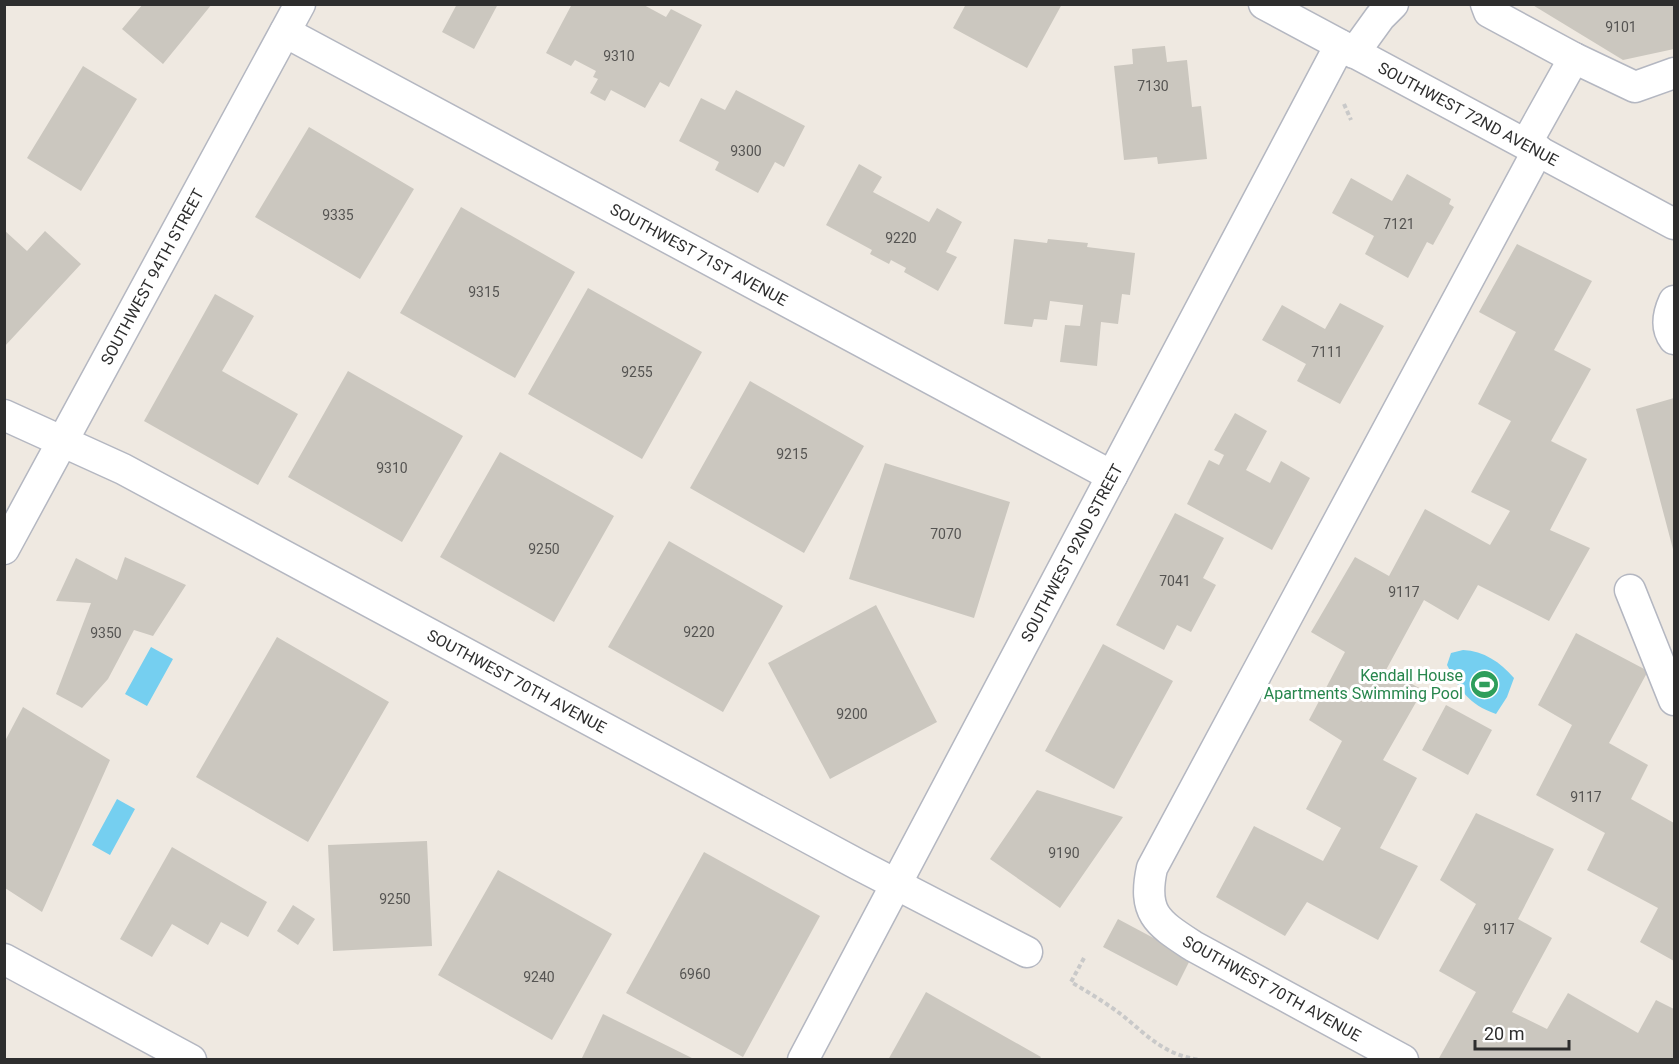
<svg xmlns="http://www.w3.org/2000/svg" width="1679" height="1064" font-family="Roboto,sans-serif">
  <rect width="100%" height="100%" fill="#efe9e1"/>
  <path fill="#75cff0" d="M 151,647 L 173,659 L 147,706 L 125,694 Z
    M 1463,650 C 1484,651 1500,662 1514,678 L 1507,697 L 1496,714 C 1468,704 1460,690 1447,665 L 1451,653 Z
    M 117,799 L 135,809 L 110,855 L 92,845 Z"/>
  <path fill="#cbc7bf" d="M 143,4 L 212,4 L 163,64 L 122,29 Z
    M 457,4 L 498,4 L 474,49 L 442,32 Z
    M 572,4 L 642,4 L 666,17 L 671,9 L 702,25 L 669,87 L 660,82 L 645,108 L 611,90 L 605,101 L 590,93 L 598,79 L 593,77 L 596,71 L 575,60 L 571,66 L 546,53 Z
    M 966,4 L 1062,4 L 1027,68 L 953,28 Z
    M 1531,4 L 1674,4 L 1674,49 L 1623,60 Z
    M 1165,46 L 1167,62 L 1187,60 L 1192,107 L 1201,106 L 1207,159 L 1158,164 L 1157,157 L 1124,160 L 1114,66 L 1133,64 L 1132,49 Z
    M 83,66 L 137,99 L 81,191 L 27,158 Z
    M 736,90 L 805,126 L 784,167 L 775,162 L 758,193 L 715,170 L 719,162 L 679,141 L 701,98 L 725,110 Z
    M 309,127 L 414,189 L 360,279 L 255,217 Z
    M 859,164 L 882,177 L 873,192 L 929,222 L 937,208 L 962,222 L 946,252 L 957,257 L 938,291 L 904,272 L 906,268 L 891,260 L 889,264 L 870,254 L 872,250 L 826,225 Z
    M 1407,174 L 1451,199 L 1449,204 L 1454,207 L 1433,245 L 1427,242 L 1408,278 L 1365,254 L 1374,236 L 1332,213 L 1351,178 L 1392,201 Z
    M 461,207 L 575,272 L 515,378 L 400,313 Z
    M 4,230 L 27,251 L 45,231 L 81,264 L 4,347 Z
    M 1014,239 L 1047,243 L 1048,239 L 1088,243 L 1087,247 L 1135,253 L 1130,295 L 1122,294 L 1118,324 L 1101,322 L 1097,366 L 1060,362 L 1065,325 L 1080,326 L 1083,305 L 1050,301 L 1047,320 L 1034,319 L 1032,327 L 1004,324 Z
    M 1517,244 L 1592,281 L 1554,350 L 1591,369 L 1551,441 L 1587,459 L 1550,530 L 1590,548 L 1549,621 L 1478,585 L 1458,620 L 1424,600 L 1386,670 L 1423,690 L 1383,760 L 1417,778 L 1380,848 L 1418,866 L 1378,940 L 1307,902 L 1285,936 L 1216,897 L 1254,826 L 1323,861 L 1341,828 L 1306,809 L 1342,741 L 1309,720 L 1345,652 L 1311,632 L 1355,557 L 1389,576 L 1425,509 L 1490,545 L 1510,511 L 1471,492 L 1511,421 L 1478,404 L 1516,332 L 1479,312 Z
    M 588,288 L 702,352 L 642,459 L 528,394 Z
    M 215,294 L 254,316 L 222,371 L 298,414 L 258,485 L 144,421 Z
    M 1340,303 L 1384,326 L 1340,404 L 1297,381 L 1306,364 L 1262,340 L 1282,305 L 1325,329 Z
    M 348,371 L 463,436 L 402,542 L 288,477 Z
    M 750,381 L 864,446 L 804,553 L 690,488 Z
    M 1674,398 L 1674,553 L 1636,409 Z
    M 1235,413 L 1267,431 L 1246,470 L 1270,483 L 1281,461 L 1310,478 L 1272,550 L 1187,504 L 1209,460 L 1219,465 L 1224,455 L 1214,450 Z
    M 500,452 L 614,516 L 554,622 L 440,557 Z
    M 885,463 L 1010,502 L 974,618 L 849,579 Z
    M 1175,513 L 1224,538 L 1203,578 L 1216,585 L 1191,632 L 1177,625 L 1164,650 L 1116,625 Z
    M 669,541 L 783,606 L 723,712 L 608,647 Z
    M 125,557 L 186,585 L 153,636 L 134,630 L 108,679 L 82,708 L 56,694 L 91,603 L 56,601 L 76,558 L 117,580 Z
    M 876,605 L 937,722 L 830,779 L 768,663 Z
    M 1576,633 L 1648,671 L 1609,743 L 1648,765 L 1631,799 L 1674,823 L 1674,961 L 1640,942 L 1658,908 L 1587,870 L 1605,833 L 1536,795 L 1572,725 L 1538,705 Z
    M 277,637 L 389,702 L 308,842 L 196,777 Z
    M 1103,644 L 1173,681 L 1114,789 L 1045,751 Z
    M 1446,705 L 1492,730 L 1468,775 L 1422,750 Z
    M 23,707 L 110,760 L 42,912 L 5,888 L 5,741 Z
    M 1037,790 L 1123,817 L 1060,908 L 990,859 Z
    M 1476,813 L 1554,849 L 1518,919 L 1552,938 L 1512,1012 L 1547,1029 L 1568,993 L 1638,1033 L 1656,1000 L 1674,1009 L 1674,1060 L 1438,1060 L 1476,992 L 1439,971 L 1476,904 L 1440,880 Z
    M 427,841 L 432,946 L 333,951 L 328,845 Z
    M 172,847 L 267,902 L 248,937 L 221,922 L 208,945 L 172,924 L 152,957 L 120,939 Z
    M 704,852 L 820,916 L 743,1057 L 626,993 Z
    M 498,870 L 612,934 L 552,1040 L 438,975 Z
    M 293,905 L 315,919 L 298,945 L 277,931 Z
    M 1118,919 L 1176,950 L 1175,952 L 1190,960 L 1177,986 L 1103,947 Z
    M 926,992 L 1041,1057 L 1039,1060 L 888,1060 Z
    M 603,1014 L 696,1060 L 581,1060 Z"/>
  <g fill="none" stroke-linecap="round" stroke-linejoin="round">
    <defs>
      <g id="minor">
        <path id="s1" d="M 1264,4 L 1674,224"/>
        <path d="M 1486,4 L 1489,12 L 1574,58 L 1635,87 L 1674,73"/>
        <path id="s2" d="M 285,32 L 1112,476"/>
        <path d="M 1354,53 L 1380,17 L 1393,4"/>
        <path d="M 1526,144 L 1574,58"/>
        <path d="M 1674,301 C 1668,314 1665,327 1674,339"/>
        <path id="s3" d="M 4,415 L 123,469 L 857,864 L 1027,952"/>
        <path id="s4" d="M 4,549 L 300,4"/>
        <path d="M 1630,590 L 1674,700"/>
        <path d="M 4,959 L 191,1060"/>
        <path id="s5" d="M 803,1060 L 1340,45"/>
        <path d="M 1403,1060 L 1193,946 C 1158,923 1142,914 1152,868 L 1538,150"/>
      </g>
    </defs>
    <use href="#minor" stroke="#b4b7c1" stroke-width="33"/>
    <path stroke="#c9c9c9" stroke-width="4" stroke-dasharray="4.5 3" stroke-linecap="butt" d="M 1344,104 L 1351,120
      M 1084,958 L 1071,982 C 1088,992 1106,1003 1122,1015 C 1149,1037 1164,1055 1201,1060"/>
    <use href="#minor" stroke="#fff" stroke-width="30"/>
  </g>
  <defs>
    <symbol id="stadium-disc" viewBox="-11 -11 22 22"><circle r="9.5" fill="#2e9e5b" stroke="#fff"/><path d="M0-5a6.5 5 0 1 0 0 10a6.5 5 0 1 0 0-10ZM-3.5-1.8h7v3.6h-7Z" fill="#fff"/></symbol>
  </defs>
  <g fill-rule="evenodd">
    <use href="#stadium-disc" x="1468" y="668" width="33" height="33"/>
  </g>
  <g text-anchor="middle" stroke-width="6" stroke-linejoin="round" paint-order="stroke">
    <g font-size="14" fill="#555452">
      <text x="1621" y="32">9101</text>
      <text x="619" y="61">9310</text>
      <text x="1153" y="91">7130</text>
      <text x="746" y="156">9300</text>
      <text x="338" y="220">9335</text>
      <text x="1399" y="229">7121</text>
      <text x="901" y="243">9220</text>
      <text x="484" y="297">9315</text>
      <text x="1327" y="357">7111</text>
      <text x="637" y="377">9255</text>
      <text x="792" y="459">9215</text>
      <text x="392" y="473">9310</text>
      <text x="946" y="539">7070</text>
      <text x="544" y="554">9250</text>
      <text x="1175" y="586">7041</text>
      <text x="1404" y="597">9117</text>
      <text x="699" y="637">9220</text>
      <text x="106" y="638">9350</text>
      <text x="852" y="719">9200</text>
      <text x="1586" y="802">9117</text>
      <text x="1064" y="858">9190</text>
      <text x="395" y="904">9250</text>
      <text x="1499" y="934">9117</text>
      <text x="695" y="979">6960</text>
      <text x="539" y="982">9240</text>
    </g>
    <g font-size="16" fill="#2e2e2e" stroke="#fff">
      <text dy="6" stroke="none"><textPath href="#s1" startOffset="232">SOUTHWEST 72ND AVENUE</textPath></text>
      <text dy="6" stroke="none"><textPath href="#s2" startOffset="470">SOUTHWEST 71ST AVENUE</textPath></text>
      <text dy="6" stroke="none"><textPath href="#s4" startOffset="310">SOUTHWEST 94TH STREET</textPath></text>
      <text dy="6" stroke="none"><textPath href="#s5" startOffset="574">SOUTHWEST 92ND STREET</textPath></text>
      <text dy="6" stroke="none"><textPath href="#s3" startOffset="578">SOUTHWEST 70TH AVENUE</textPath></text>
      <text transform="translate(1272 988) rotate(29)" y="6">SOUTHWEST 70TH AVENUE</text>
    </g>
    <g font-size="16" fill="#27864d" stroke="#fff" text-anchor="end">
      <text x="1463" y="681">Kendall House<tspan x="1463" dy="18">Apartments Swimming Pool</tspan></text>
    </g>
  </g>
  <rect width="1679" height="1064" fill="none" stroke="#2e2e2e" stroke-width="12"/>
  <path d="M1475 1040v9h94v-9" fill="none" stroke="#2e2e2e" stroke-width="3"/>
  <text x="1484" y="1040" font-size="18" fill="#2e2e2e" stroke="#ffffff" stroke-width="4.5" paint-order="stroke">20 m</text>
</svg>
